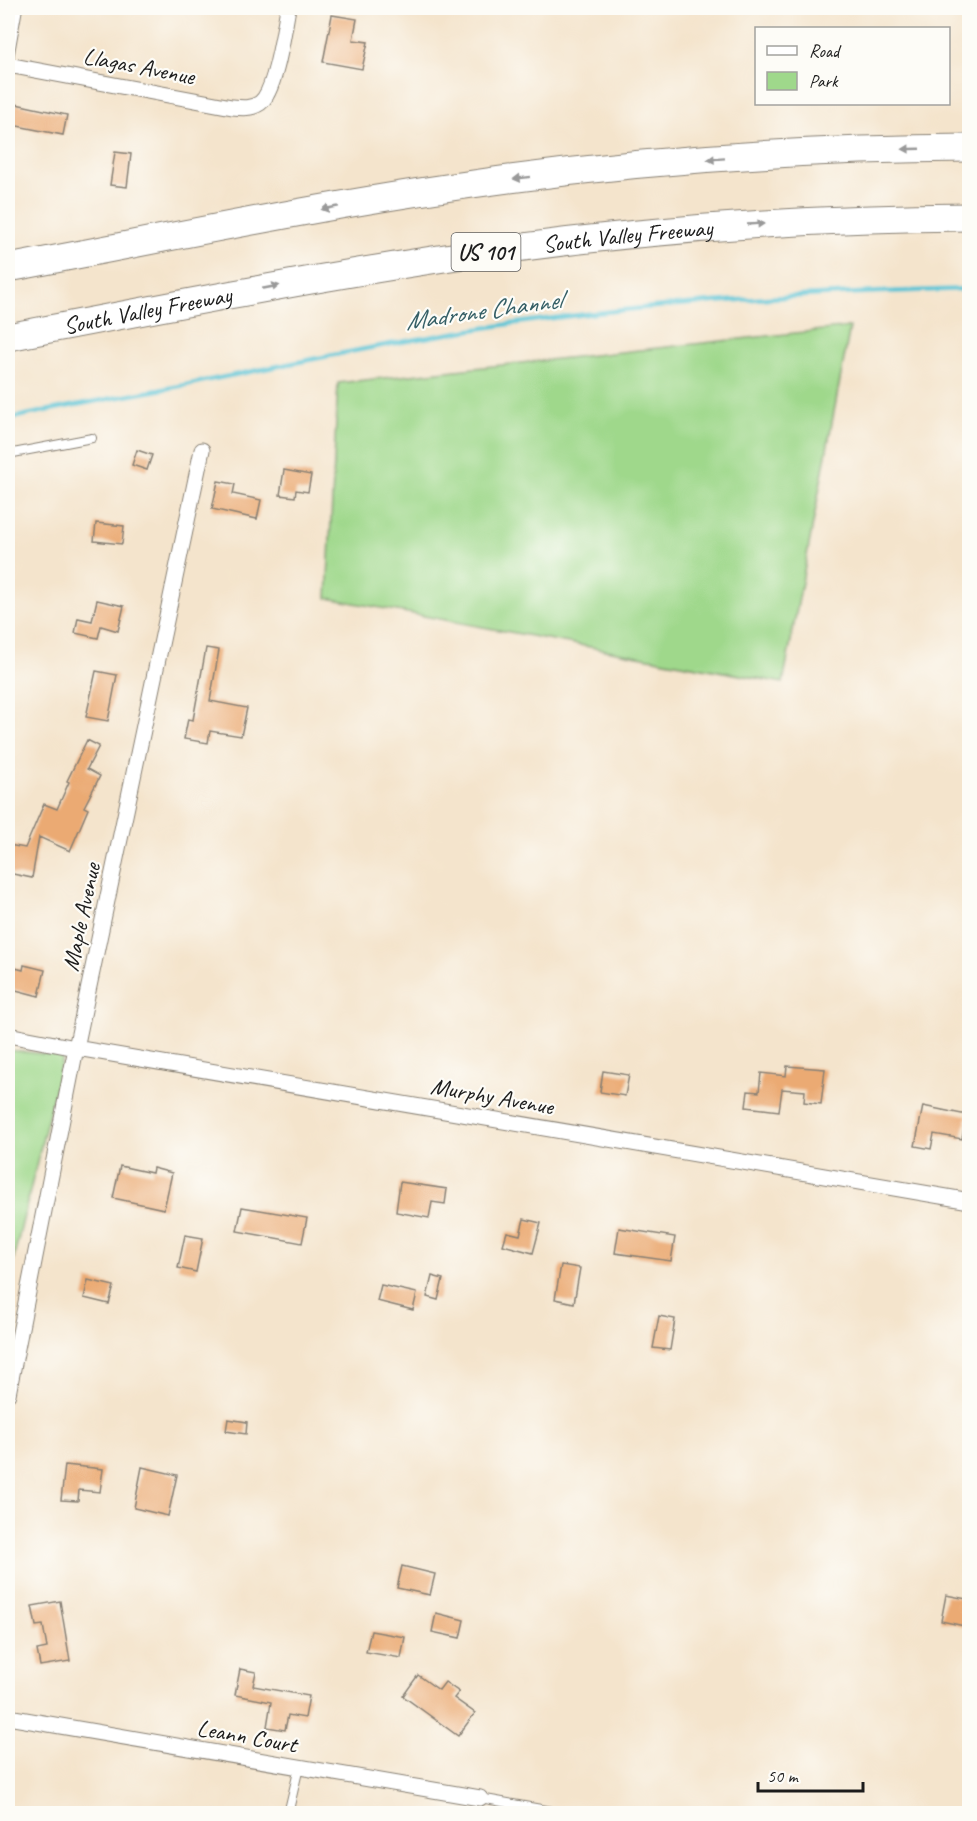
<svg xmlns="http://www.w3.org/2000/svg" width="977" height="1821" font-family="Caveat,sans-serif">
  <rect width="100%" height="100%" fill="#fdfcf7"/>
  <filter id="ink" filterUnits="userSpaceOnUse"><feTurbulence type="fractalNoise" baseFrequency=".0167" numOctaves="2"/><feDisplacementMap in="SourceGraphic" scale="12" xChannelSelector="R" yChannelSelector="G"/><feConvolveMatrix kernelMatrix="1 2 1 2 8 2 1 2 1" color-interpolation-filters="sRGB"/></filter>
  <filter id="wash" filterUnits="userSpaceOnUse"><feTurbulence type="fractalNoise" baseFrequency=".008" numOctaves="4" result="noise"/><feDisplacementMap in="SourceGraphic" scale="24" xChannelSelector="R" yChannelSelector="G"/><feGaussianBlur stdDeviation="1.35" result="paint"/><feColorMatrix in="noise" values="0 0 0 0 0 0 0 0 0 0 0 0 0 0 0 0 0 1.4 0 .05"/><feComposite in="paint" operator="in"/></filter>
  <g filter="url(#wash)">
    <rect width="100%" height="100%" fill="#f4e4cc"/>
    <path fill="#9fd88b" stroke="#5e7a54" stroke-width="1.5" d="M 850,327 L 783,683 L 327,598 L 338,383 Z
      M 8,1050 L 63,1056 L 8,1281 Z"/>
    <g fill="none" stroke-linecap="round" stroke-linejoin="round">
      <path stroke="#5ac4d5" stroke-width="4.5" d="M 8,419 C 68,405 129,396 190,384 C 303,361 416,337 531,321 C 677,301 823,293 970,289"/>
    </g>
    <g id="blocks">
      <path fill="#ebaa73" d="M 332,15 L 357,19 L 353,40 L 368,42 L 362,69 L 323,62 Z
        M 16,104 L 67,115 L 63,135 L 12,125 Z
        M 115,152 L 131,154 L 127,187 L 110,185 Z
        M 137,450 L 152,455 L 147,470 L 132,465 Z
        M 284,470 L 311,475 L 308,492 L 296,490 L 295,497 L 280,495 Z
        M 218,481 L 235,484 L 233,494 L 261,500 L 257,519 L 212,509 Z
        M 96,523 L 124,526 L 122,544 L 94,541 Z
        M 97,600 L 124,606 L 118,631 L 101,626 L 98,638 L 75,633 L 78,618 L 92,621 Z
        M 206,648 L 219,650 L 210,701 L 247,708 L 241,736 L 210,731 L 208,743 L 184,739 L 188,719 L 193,720 Z
        M 96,671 L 117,675 L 108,721 L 86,717 Z
        M 87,740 L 99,746 L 87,769 L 100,776 L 84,807 L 88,809 L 70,851 L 39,837 L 32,878 L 8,873 L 8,845 L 25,848 L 44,804 L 57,809 L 69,782 L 67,781 Z
        M 24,965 L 45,970 L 39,996 L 8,988 L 8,966 L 23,970 Z
        M 787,1066 L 825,1069 L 821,1104 L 804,1102 L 805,1091 L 782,1089 L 779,1111 L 746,1107 L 748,1091 L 759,1092 L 761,1073 L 786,1076 Z
        M 603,1071 L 629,1075 L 625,1096 L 600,1092 Z
        M 923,1106 L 967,1115 L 962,1139 L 934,1134 L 931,1149 L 915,1146 Z
        M 120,1166 L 152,1173 L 153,1168 L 172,1173 L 164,1209 L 113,1198 Z
        M 400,1182 L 447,1189 L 445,1204 L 432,1202 L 429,1218 L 396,1212 Z
        M 242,1207 L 307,1218 L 302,1243 L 237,1231 Z
        M 524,1219 L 541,1223 L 533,1253 L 503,1245 L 507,1232 L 520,1235 Z
        M 619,1228 L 675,1237 L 671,1261 L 615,1253 Z
        M 185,1235 L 203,1238 L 196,1272 L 178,1268 Z
        M 561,1265 L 580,1268 L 574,1303 L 555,1299 Z
        M 432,1276 L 443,1279 L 438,1300 L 427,1297 Z
        M 88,1280 L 114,1286 L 109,1304 L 84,1298 Z
        M 381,1285 L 417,1293 L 413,1310 L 377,1301 Z
        M 659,1316 L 675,1319 L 670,1350 L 653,1348 Z
        M 228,1419 L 247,1422 L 246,1434 L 226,1431 Z
        M 65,1465 L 103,1469 L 100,1492 L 79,1490 L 78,1501 L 61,1500 Z
        M 142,1467 L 177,1475 L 168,1516 L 134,1508 Z
        M 402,1566 L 435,1574 L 430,1595 L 397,1588 Z
        M 946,1595 L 967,1599 L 965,1610 L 969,1610 L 969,1627 L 941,1621 Z
        M 60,1601 L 70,1661 L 40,1666 L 37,1650 L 47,1648 L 43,1625 L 36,1626 L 32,1606 Z
        M 436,1613 L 464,1620 L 460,1638 L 432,1632 Z
        M 371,1631 L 405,1637 L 401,1658 L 366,1652 Z
        M 240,1669 L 256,1672 L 253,1686 L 309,1696 L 305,1718 L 288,1715 L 285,1730 L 267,1727 L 271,1702 L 235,1695 Z
        M 418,1675 L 439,1690 L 445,1682 L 459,1692 L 454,1698 L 475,1713 L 458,1736 L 403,1696 Z"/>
    </g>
  </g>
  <g filter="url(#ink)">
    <use href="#blocks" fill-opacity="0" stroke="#888074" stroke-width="1.5"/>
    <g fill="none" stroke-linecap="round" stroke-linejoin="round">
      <defs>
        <path id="service" d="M 8,64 L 18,8
          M 8,454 L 92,438
          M 480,1798 L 569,1814
          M 288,1814 L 299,1767"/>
        <path id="minor" d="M 8,65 L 232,107 C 242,108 251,109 260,103 C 276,91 284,29 288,8
          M 8,1035 L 76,1048 L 970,1201
          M 8,1394 L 76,1048 L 202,450
          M 8,1717 L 480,1798"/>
        <g id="motorway">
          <path d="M 8,268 C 162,239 317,206 473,184 C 637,160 804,149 970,148"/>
          <path id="s1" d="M 8,337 C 164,307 321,276 478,253 C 641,230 805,218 970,217"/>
        </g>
      </defs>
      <use href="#service" stroke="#888074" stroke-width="10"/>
      <use href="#minor" stroke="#888074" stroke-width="17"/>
      <use href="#motorway" stroke="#888074" stroke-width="29"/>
      <use href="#service" stroke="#fff" stroke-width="8"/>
      <use href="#minor" stroke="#fff" stroke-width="15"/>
      <use href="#motorway" stroke="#fff" stroke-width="27"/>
    </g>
    <defs><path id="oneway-solid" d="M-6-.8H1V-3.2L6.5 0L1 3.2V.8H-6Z" transform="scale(1.5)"/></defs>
    <g fill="#999">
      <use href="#oneway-solid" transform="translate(911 149) rotate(178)"/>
      <use href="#oneway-solid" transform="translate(716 159) rotate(176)"/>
      <use href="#oneway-solid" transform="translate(522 178) rotate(173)"/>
      <use href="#oneway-solid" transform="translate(330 208) rotate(170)"/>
      <use href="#oneway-solid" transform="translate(756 224) rotate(-3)"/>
      <use href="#oneway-solid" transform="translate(271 287) rotate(-11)"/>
    </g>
  </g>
  <g text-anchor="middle" stroke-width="4.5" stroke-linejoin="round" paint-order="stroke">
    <rect fill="#fdfcf7" stroke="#605f5e" stroke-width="1.5" x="451.5" y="233" width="69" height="38" rx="4.5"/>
    <g font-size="22" font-weight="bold" fill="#1c1c1c">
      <text x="486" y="260">US 101</text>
    </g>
    <g font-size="24" fill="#1c1c1c" stroke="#fdfcf7">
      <text transform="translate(139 66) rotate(11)" y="8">Llagas Avenue</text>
      <text dy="8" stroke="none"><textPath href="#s1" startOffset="628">South Valley Freeway</textPath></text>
      <text dy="8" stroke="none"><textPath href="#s1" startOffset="142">South Valley Freeway</textPath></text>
      <text transform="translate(81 917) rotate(-78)" y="8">Maple Avenue</text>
      <text transform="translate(492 1096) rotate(10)" y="8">Murphy Avenue</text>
      <text transform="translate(247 1736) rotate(10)" y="8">Leann Court</text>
    </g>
    <g font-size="26" font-style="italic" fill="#355f66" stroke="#fdfcf7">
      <text transform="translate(483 310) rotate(-8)" y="9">Madrone Channel</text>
    </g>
  </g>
  <rect width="977" height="1821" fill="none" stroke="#fdfcf7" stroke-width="30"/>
  <rect x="755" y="27" width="195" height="78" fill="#fdfcf7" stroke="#a3a29f" stroke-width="1.5"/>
  <rect x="767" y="46" width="30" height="9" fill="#ffffff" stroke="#a3a29f" stroke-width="1.5"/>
  <text x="809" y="57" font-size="18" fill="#1c1c1c">Road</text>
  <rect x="767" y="72" width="30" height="18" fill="#9fd88b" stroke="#a3a29f" stroke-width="1.5"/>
  <text x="809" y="87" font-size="18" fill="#1c1c1c">Park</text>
  <path d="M758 1782v9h105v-9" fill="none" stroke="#1c1c1c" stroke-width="3"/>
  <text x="767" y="1782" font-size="18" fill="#1c1c1c" stroke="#fdfcf7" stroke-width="4.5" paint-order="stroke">50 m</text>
</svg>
